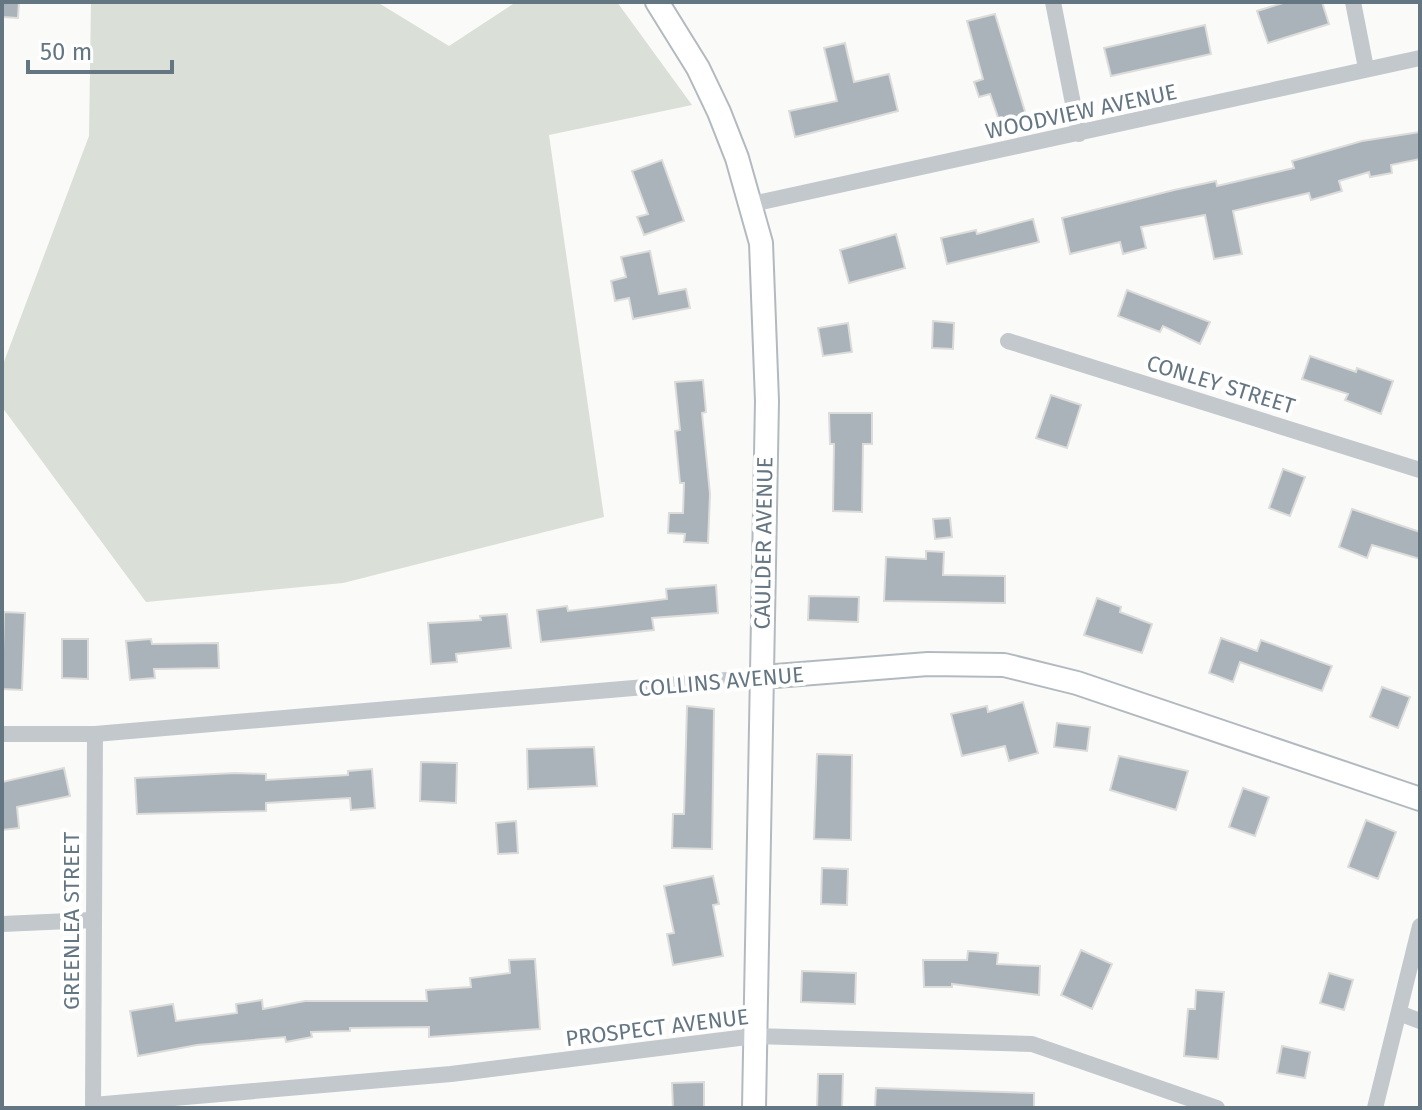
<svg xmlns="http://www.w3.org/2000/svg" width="1422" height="1110" font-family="'Fira Sans',sans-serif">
  <rect width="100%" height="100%" fill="#fafaf8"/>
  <path fill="#dadfd7" d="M 91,2 L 377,2 L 449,46 L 516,2 L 617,2 L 692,105 L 549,135 L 604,517 L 343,583 L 146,602 L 2,407 L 2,367 L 89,136 Z"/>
  <path fill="#aab3b9" stroke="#dcdcda" stroke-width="2" d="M 2,2 L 19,2 L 18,18 L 2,17 Z
    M 1286,2 L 1322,2 L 1329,24 L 1268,43 L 1257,11 Z
    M 995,14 L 1027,118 L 1001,126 L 990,94 L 979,97 L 974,82 L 983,79 L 967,21 Z
    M 1205,25 L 1211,54 L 1111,76 L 1104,48 Z
    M 845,43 L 854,82 L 889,74 L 898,111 L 795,137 L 789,111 L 837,101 L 824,48 Z
    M 1420,132 L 1420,159 L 1391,165 L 1392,173 L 1370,177 L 1369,172 L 1339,181 L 1342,191 L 1311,200 L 1309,193 L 1233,211 L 1242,254 L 1214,259 L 1205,215 L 1141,227 L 1146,248 L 1123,254 L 1120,242 L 1070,254 L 1062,218 L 1174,190 L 1216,181 L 1217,186 L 1294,168 L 1292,161 L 1362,141 Z
    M 662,160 L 684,221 L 644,235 L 637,217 L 648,214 L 632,171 Z
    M 1033,219 L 1039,242 L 947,264 L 941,238 L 976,230 L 977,234 Z
    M 896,234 L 905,268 L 849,283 L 840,250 Z
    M 650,251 L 659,294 L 686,289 L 690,308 L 633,319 L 629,298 L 615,301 L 611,281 L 626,277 L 621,257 Z
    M 1127,290 L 1210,322 L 1200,344 L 1163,326 L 1160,332 L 1118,316 Z
    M 933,321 L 954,323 L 953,349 L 932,348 Z
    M 848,323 L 852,352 L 823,356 L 818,328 Z
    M 1310,356 L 1356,372 L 1357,368 L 1393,381 L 1381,414 L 1345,400 L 1348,394 L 1302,379 Z
    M 703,380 L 706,412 L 702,413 L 710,494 L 708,543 L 684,542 L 685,534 L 668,533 L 669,513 L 683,513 L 684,483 L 680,483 L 675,431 L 680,430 L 675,382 Z
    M 1051,395 L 1081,405 L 1067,448 L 1036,438 Z
    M 829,413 L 872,413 L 872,444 L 863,444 L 862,512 L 833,511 L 834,444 L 830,444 Z
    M 1283,469 L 1305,477 L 1290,516 L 1269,508 Z
    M 1352,509 L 1420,532 L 1420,559 L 1372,545 L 1367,558 L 1339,547 Z
    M 950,518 L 952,537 L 935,539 L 933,519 Z
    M 926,551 L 944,552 L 943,575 L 1005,576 L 1005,603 L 884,601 L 886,557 L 926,559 Z
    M 716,585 L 718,613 L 652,618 L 654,630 L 541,642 L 537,610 L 567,606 L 568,611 L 667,599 L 666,589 Z
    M 809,596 L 859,597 L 858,622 L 808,620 Z
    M 1097,598 L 1121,607 L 1120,612 L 1152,624 L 1142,653 L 1084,635 Z
    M 4,612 L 25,613 L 22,690 L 2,689 Z
    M 507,614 L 511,648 L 456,654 L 457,662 L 431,664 L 428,623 L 481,620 L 480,616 Z
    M 1221,638 L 1257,651 L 1261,640 L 1332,666 L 1322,691 L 1240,662 L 1233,682 L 1209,673 Z
    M 62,639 L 88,639 L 88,679 L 62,678 Z
    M 151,639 L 152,644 L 218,643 L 219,668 L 154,669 L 155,678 L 130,680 L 126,641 Z
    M 1382,687 L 1410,697 L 1398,728 L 1370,717 Z
    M 1023,702 L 1038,753 L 1009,761 L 1005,746 L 962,756 L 951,714 L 987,706 L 988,712 Z
    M 687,706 L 714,709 L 712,849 L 672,848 L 673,814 L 684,814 Z
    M 1057,723 L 1090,727 L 1087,751 L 1054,747 Z
    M 594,747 L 597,786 L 528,789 L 527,749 Z
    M 817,754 L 852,755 L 851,840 L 814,839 Z
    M 1119,756 L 1188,771 L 1176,810 L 1110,790 Z
    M 421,762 L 457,763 L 456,803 L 420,801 Z
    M 64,768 L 70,796 L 17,807 L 19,828 L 2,830 L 2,782 Z
    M 372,769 L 375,808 L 351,810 L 350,798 L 266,803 L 266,811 L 137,814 L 135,778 L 235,773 L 266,774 L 266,780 L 348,775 L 348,771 Z
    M 1243,788 L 1269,797 L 1255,836 L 1229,827 Z
    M 1366,820 L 1396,832 L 1378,879 L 1348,867 Z
    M 516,821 L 518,853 L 498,854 L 496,823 Z
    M 822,868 L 848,869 L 847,905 L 821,904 Z
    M 713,876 L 719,904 L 713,905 L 723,956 L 673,965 L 667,934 L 674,933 L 664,886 Z
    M 1081,950 L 1112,964 L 1092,1009 L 1061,995 Z
    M 968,951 L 998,953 L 997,964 L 1040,966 L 1039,995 L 952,984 L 952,987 L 924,987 L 923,960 L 967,960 Z
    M 535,959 L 540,1029 L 429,1037 L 429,1027 L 350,1028 L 350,1031 L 311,1032 L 312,1037 L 286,1042 L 285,1037 L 197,1045 L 138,1056 L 130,1011 L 173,1004 L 176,1021 L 237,1013 L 236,1004 L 262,1000 L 263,1009 L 305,1001 L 427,1001 L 426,990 L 471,987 L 470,978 L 510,973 L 509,960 Z
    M 802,971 L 856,973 L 855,1004 L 801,1002 Z
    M 1329,973 L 1353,980 L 1344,1010 L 1320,1003 Z
    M 1196,990 L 1224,992 L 1218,1059 L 1184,1056 L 1188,1009 L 1195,1009 Z
    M 1282,1046 L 1310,1052 L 1305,1078 L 1277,1073 Z
    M 818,1074 L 843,1074 L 842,1108 L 817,1108 Z
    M 704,1082 L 704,1108 L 673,1108 L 672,1083 Z
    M 876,1088 L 1034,1093 L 1034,1108 L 875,1108 Z"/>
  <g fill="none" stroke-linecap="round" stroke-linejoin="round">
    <defs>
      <path id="secondary" d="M 657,2 L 698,68 L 719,112 L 737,158 L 761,243 L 767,401 L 754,1108
        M 762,677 L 928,664 L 1004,665 L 1077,683 L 1420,799"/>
    </defs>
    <use href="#secondary" stroke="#b3babf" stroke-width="26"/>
    <path stroke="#c3c8cc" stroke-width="16" d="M 1053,2 L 1079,134
      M 1353,2 L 1366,68
      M 752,204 L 1420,58
      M 1008,341 L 1420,470
      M 2,734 L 95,734 L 762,677
      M 2,924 L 92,920
      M 1399,1013 L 1420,1021
      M 93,1105 L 451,1074 L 755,1036 L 1032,1044 L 1217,1108
      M 93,1108 L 95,734
      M 1375,1108 L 1420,926"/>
    <use href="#secondary" stroke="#fff" stroke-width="22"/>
  </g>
  <g text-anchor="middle" stroke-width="8" stroke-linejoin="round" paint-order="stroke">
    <g font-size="22" fill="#657683" stroke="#fff">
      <text transform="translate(1081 111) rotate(-12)" y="8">WOODVIEW AVENUE</text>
      <text transform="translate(1221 384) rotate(17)" y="8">CONLEY STREET</text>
      <text transform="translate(763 543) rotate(-89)" y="8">CAULDER AVENUE</text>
      <text transform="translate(721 681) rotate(-5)" y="8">COLLINS AVENUE</text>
      <text transform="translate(71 921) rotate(-90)" y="8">GREENLEA STREET</text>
      <text transform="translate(657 1027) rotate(-7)" y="8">PROSPECT AVENUE</text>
    </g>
  </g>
  <rect width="1422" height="1110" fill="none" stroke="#657683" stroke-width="8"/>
  <path d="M28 60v12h144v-12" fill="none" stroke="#657683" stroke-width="4"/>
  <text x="40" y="60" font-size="24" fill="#657683" stroke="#ffffff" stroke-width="6" paint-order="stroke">50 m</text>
</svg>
